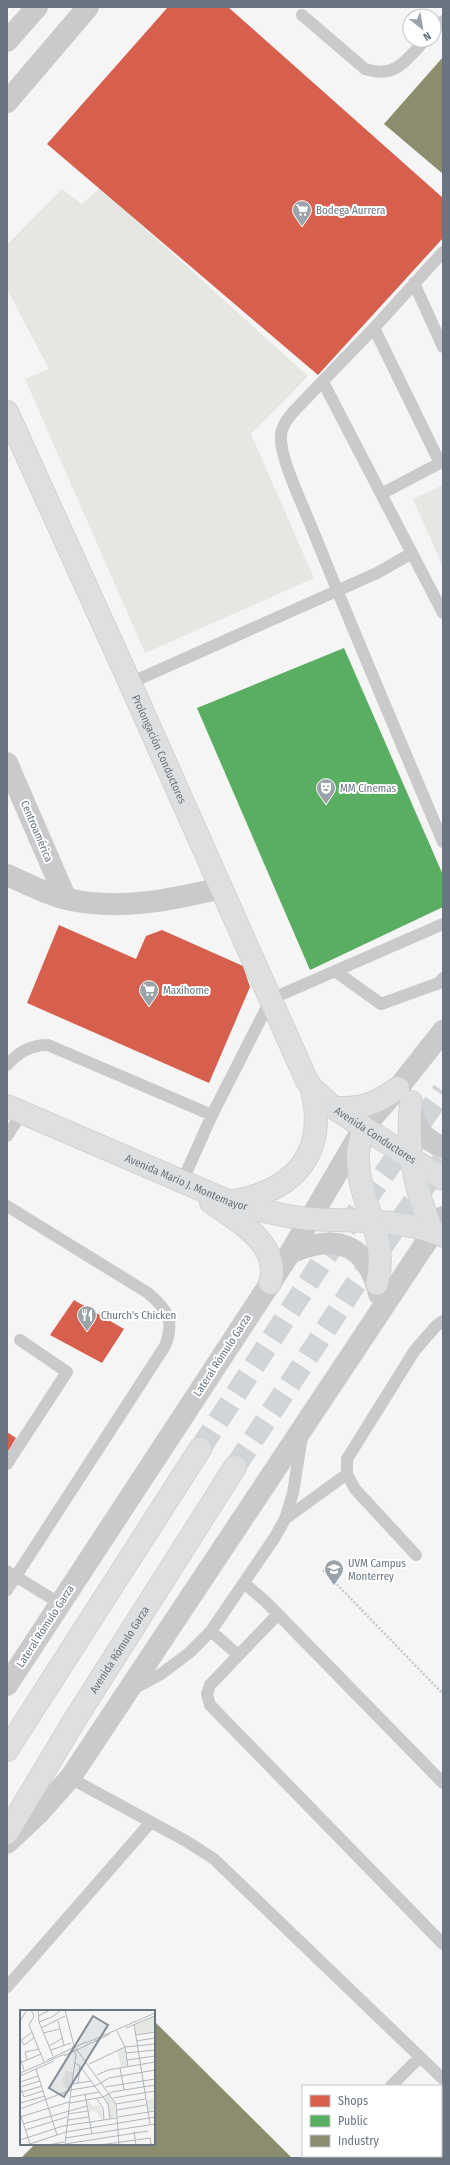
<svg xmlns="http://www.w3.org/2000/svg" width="450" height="2165" font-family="'Fira Sans Condensed',sans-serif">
  <rect width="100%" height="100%" fill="#f5f5f5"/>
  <path fill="#e4e7e2" d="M 100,188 L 308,376 L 251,434 L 314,578 L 145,653 L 25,379 L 49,369 L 7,289 L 7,245 L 62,189 L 82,204 Z
    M 443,485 L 443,567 L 413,499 Z"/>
  <path fill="#d6604d" d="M 168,7 L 228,7 L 443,198 L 443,238 L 318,375 L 47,144 Z
    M 59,925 L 136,959 L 146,936 L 162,930 L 243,966 L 250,987 L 209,1083 L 27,1003 Z
    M 74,1300 L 124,1329 L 102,1363 L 50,1335 Z
    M 7,1432 L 16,1438 L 7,1453 Z"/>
  <path fill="#5aae61" d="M 344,648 L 443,875 L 443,907 L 310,970 L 197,708 Z"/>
  <path fill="#8c8c6e" d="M 443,57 L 443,174 L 384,124 Z
    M 156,2023 L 292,2158 L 21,2158 L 35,2144 L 154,2144 L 154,2025 Z"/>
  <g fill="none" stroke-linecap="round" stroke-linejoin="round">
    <path stroke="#d2d5d8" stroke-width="22" stroke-dasharray="22 11" stroke-linecap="butt" d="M 200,1449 L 321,1263 L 443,1091
      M 235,1467 L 355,1285 L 443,1160"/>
    <defs>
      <g id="secondary">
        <path id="s1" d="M 7,412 L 130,683 L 306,1079 L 311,1087 L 334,1108 L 443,1179"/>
        <path d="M 411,1102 C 406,1148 414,1189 433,1232"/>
        <path id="s2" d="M 7,1106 L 230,1202 C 257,1209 283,1217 311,1219 C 355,1222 402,1218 443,1236"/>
        <path d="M 334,1108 C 362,1109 376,1104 398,1088"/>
        <path d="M 364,1127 C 361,1137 357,1149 358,1160 C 359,1206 389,1234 377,1284"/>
        <path d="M 234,1201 C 296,1190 329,1151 311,1087"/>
        <path d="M 211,1202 C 237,1220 282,1245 270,1283"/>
      </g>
      <g id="primary">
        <path d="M 7,1750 L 200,1449"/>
        <path id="s3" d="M 7,1833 L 74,1721 L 235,1467"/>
      </g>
    </defs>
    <use href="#secondary" stroke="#d2d3d3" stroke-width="24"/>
    <use href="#primary" stroke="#d2d3d4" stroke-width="24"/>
    <path stroke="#c7c8c9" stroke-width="2.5" stroke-dasharray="2 2" stroke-linecap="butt" d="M 323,1570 L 443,1694"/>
    <path stroke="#cacacc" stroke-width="12" d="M 302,15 L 365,69 C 396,79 406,60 425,40
      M 434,30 L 443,21
      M 443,252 L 374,328 L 295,410 C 288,418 280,427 281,439 C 281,462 307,514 316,538 C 357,640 400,741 443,842
      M 414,283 L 443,347
      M 374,328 L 440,463 L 381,494
      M 323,382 L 443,613
      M 130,683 L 377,573 L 412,553
      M 335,971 L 381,1004 L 439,983 L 443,978
      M 7,1065 C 19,1052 30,1045 48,1045 L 212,1115
      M 7,1136 L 22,1113
      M 182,1182 L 212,1115 L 271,999 L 443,924
      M 7,1206 L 148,1293 C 168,1310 175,1321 165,1346 L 7,1590
      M 7,1464 L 67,1372 L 20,1340
      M 285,1519 L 347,1474
      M 416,1555 L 355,1489 L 347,1474 L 347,1459 L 415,1350 L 436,1326 L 443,1321
      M 7,1571 L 59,1603
      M 244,1583 L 266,1602 L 443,1783
      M 278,1614 L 210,1685 L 207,1694 L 210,1705 L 443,1944
      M 211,1631 L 238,1655
      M 135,1688 L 161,1674 L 189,1653 L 211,1631 L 275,1537 L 285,1519 L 293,1493 L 302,1436
      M 70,1778 L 186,1841 L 214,1859 L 443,2079
      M 7,1987 L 151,1822
      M 391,2086 L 420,2057
      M 441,2137 L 443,2135
      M 348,2156 L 349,2158
      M 421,2158 L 423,2156"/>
    <path stroke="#cacacc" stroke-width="22" d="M 7,763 L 66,899
      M 7,875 C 26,883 47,895 67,899 C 118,911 171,900 221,888"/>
    <path stroke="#cacacc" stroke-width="22" d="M 7,41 L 37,7
      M 7,102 L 88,7
      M 411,1105 C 412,1126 424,1140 443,1147
      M 290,1253 C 336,1233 367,1243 379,1294
      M 7,1685 L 290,1253 L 364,1127 L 398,1088 L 443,1031
      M 7,1843 L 39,1813 L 70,1778 L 443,1217"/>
    <use href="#secondary" stroke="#dedfe0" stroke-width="22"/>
    <use href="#primary" stroke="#dedfe0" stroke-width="22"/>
  </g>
  <defs>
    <symbol id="supermarket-pin" viewBox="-11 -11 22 30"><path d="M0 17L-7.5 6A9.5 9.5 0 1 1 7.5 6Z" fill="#9aa2aa" stroke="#fff"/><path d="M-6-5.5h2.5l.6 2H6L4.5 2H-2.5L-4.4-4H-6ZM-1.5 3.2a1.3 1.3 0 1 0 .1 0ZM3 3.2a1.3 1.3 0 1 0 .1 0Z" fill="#fff"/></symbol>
    <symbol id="theatre-pin" viewBox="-11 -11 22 30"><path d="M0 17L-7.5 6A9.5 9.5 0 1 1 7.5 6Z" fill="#9aa2aa" stroke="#fff"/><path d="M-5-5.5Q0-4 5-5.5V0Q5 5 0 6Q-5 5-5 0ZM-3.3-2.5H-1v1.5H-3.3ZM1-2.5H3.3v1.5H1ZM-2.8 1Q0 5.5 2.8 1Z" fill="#fff"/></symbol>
    <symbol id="restaurant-pin" viewBox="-11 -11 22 30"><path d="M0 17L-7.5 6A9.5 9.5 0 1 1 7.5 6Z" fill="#9aa2aa" stroke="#fff"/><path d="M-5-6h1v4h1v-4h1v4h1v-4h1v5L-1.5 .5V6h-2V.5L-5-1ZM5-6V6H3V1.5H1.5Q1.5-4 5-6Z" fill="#fff"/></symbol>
    <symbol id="university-pin" viewBox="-11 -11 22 30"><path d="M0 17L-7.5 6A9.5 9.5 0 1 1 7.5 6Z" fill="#9aa2aa" stroke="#fff"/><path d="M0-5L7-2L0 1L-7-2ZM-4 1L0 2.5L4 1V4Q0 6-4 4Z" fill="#fff"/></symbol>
  </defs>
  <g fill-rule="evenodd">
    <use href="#supermarket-pin" x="291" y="199" width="22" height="30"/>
    <use href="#theatre-pin" x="315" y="777" width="22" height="30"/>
    <use href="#supermarket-pin" x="138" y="979" width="22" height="30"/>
    <use href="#restaurant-pin" x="76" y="1304" width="22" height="30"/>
    <use href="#university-pin" x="323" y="1558" width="22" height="30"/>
  </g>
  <g text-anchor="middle" stroke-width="4" stroke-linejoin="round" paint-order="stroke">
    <g font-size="11" fill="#697581" stroke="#fff" text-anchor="start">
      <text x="316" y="214">Bodega Aurrera</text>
      <text x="340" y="792">MM Cinemas</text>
      <text x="163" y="994">Maxihome</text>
      <text x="101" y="1319">Church's Chicken</text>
      <text x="348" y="1567">UVM Campus<tspan x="348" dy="13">Monterrey</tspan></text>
    </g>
    <g font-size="11" fill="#697581" stroke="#fff">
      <text dy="4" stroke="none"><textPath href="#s1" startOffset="370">Prolongación Conductores</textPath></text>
      <text transform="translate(37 831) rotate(67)" y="4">Centroamérica</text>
      <text dy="4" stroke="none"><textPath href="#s1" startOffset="821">Avenida Conductores</textPath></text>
      <text dy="4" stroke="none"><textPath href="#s2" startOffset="195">Avenida Mario J. Montemayor</textPath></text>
      <text transform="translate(222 1355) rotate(-57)" y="4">Lateral Rómulo Garza</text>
      <text transform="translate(45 1626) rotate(-57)" y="4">Lateral Rómulo Garza</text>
      <text dy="4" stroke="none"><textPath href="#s3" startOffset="215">Avenida Rómulo Garza</textPath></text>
    </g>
  </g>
  <g transform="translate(20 2010)">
    <rect width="135" height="135" fill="#f5f5f5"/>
    <path d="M 135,7 L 135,21 L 116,24 L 115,15 ZM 104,38 L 108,56 L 101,57 L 97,41 ZM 45,61 L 53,62 L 50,78 L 46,79 L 42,68 L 45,67 ZM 134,82 L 135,82 L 135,100 L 128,101 L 126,90 L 134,88 ZM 89,84 L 94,91 L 96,107 L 90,108 L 89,95 L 84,88 ZM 67,91 L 73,96 L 81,96 L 83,110 L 75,101 L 69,102 Z" fill="#e4e7e2"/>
    <path fill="none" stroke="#b0b6bc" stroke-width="1" d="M 11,0 L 14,6 L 9,15 L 24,52M 18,0 L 19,12 L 33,46M 45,0 L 54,36 L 96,94 L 99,135M 18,6 L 30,0M 0,11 L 7,0M 38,11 L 44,35M 19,12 L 32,7 L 41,0M 114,14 L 130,114M 21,18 L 45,6M 106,18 L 135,6M 97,21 L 105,37 L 108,57M 23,23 L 40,19M 115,25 L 135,22M 1,30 L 4,35 L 14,28M 0,31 L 12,22M 116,31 L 135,28M 66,33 L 135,3M 29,36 L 43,28M 52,36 L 56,45 L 51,80 L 75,76 L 82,72M 31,40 L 51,33M 106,43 L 135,40M 44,46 L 90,24M 0,47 L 4,60M 7,50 L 5,42 L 19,39M 27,50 L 66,32M 107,50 L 135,46M 2,52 L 21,44M 55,53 L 60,56 L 88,94 L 90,109M 69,54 L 105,37 L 135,34M 100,58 L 104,80M 16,59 L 37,125M 0,63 L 45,44M 77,65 L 88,60 L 135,52M 0,66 L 34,51M 0,72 L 18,66M 82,72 L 89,68 L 135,60M 58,73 L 60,56M 52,74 L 71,71M 0,77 L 4,87 L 23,81M 0,77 L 20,71M 85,77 L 135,69M 2,82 L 22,76M 65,84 L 72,124M 51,87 L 79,82M 93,88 L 135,81M 77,89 L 83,98 L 84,110M 0,93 L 25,86M 50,93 L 83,87 L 92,82 L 135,75M 96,94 L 125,89M 0,99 L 51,80M 97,100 L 126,95M 0,103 L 10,134M 48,104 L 68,101M 0,107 L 49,92M 98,107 L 135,101M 48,110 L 69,107M 3,114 L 67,96M 5,120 L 47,107M 114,121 L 116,135M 45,128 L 135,114M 0,130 L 43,116 L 97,108M 45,134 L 128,121M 7,135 L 46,122 L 135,107M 28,135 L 44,132M 45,135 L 51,80M 80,135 L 130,128 L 131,134 L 126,135"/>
    <path fill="#848e98" fill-opacity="0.15" stroke="#848e98" stroke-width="2" d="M 73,6 L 88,15 L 44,87 L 29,78 Z"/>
    <rect width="135" height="135" fill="none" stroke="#697581" stroke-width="2"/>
  </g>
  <rect width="450" height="2165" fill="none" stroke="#697581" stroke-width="16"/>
  <rect x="302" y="2085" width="140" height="72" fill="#ffffff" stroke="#c3c8cd"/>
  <rect x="310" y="2095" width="20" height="12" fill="#d6604d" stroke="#c3c8cd"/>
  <text x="338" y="2105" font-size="12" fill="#697581">Shops</text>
  <rect x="310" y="2115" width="20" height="12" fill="#5aae61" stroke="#c3c8cd"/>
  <text x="338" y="2125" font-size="12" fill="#697581">Public</text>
  <rect x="310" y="2135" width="20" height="12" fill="#8c8c6e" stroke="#c3c8cd"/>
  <text x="338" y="2145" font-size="12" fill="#697581">Industry</text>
  <g transform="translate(422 28) rotate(149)"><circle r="19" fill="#ffffff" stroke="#c3c8cd"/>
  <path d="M0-3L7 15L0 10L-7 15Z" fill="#9aa2aa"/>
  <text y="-6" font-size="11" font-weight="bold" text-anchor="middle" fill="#697581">N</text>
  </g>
</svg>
